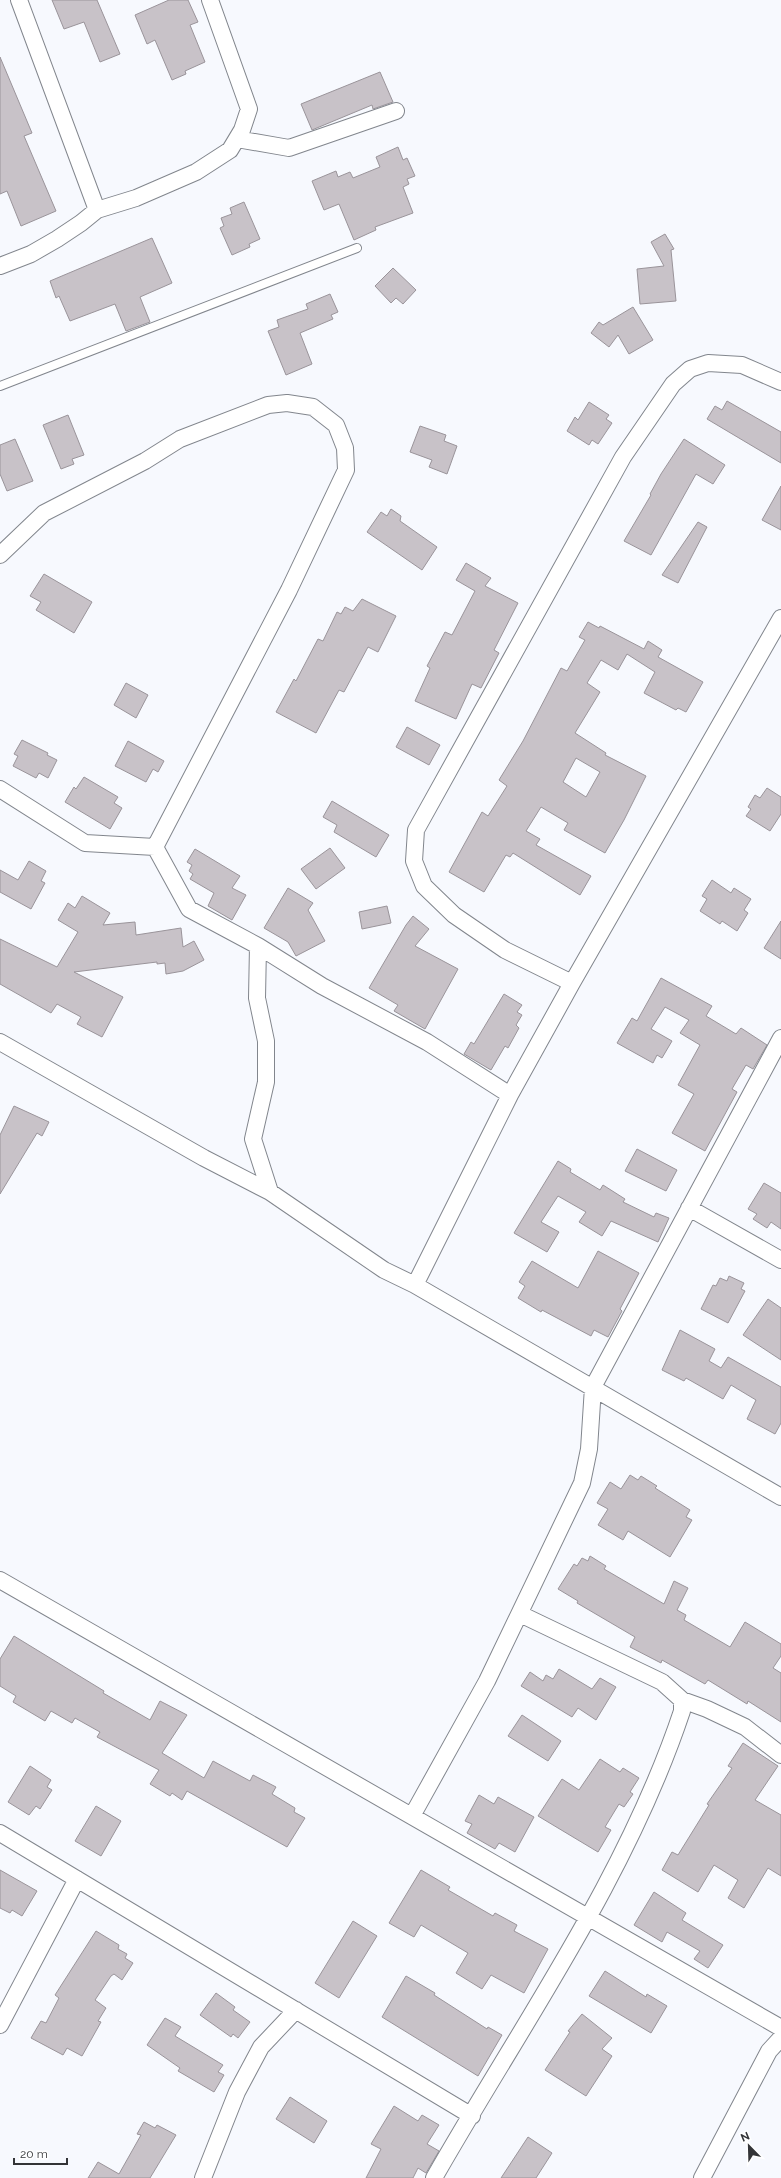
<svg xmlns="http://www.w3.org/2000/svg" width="781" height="2178" font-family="Raleway,sans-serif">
  <rect width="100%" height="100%" fill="#f7f9fe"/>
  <path fill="#c8c2c8" stroke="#9a949a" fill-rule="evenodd" d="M 52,0 L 97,0 L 120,54 L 100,62 L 84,22 L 64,29 Z
    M 169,0 L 188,0 L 198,22 L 190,25 L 205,62 L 185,71 L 186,74 L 172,80 L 155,40 L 147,44 L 135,15 Z
    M 0,57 L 32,133 L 24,136 L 56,211 L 21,226 L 7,191 L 0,194 Z
    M 380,72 L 393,102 L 373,109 L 372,105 L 312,130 L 301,104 Z
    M 398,147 L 403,160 L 407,158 L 415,176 L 407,179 L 409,184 L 403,187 L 413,213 L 375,227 L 376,230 L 354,240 L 339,204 L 324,210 L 312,181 L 336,171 L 338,177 L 350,172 L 353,178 L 380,167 L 376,157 Z
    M 244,202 L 260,239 L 249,244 L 250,247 L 232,255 L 220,228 L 224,226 L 221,218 L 232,214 L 230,208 Z
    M 665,234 L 674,249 L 671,250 L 676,301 L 640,304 L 637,269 L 664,266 L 651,242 Z
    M 152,238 L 172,283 L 140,297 L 150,322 L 126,331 L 115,304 L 70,321 L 59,296 L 56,298 L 50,281 Z
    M 393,268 L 416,290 L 403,304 L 396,298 L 391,303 L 375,286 Z
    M 330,294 L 338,312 L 331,315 L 333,319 L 300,333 L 312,364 L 286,375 L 268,331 L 279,327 L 277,320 L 308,309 L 306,304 Z
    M 633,307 L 653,340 L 629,354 L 618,335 L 609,347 L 591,333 L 599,322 L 603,325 Z
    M 727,401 L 781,432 L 781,463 L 707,419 L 715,406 L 722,410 Z
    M 589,402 L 609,415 L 606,419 L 612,423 L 598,444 L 592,440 L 589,445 L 567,431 L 575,417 L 578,420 Z
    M 68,415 L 84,455 L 72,459 L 74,464 L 61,469 L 43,425 Z
    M 420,426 L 446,435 L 444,441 L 457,446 L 447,474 L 429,467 L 432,460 L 410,452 Z
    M 15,439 L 33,481 L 7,491 L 0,474 L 0,445 Z
    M 684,439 L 725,465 L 713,484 L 696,474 L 651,555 L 624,541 L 651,495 L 650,494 L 661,474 Z
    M 781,486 L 781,530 L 762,520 Z
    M 391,509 L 401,516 L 400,521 L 437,547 L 422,570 L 367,532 L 381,512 L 387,516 Z
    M 698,522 L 707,527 L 678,583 L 662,575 Z
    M 466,563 L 491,578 L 485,586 L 518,603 L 494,650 L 499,653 L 481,688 L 472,684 L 456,719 L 415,701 L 430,668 L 427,666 L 445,632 L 452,635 L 475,591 L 456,580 Z
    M 44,574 L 92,602 L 74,633 L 36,610 L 41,602 L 30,596 Z
    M 362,599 L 396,616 L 378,652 L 368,647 L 344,692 L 339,690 L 316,733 L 276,712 L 294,679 L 296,681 L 318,639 L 323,641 L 337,612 L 341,614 L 345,607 L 353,611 Z
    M 588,622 L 599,628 L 600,626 L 644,649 L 648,641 L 662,650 L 658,657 L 703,682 L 686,712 L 678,708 L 676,710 L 644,693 L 655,672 L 627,654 L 618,670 L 601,660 L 587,683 L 600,692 L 575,733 L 606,753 L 605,755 L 646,776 L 624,820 L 605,853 L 564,830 L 568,823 L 541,807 L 526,831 L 540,839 L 536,845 L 591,876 L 580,895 L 513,853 L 510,857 L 506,855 L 484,892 L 449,872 L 482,812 L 488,816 L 507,786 L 499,780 L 523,741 L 561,668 L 567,671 L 585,640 L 579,637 ZM 576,758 L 600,772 L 586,797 L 563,782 Z
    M 126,683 L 148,695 L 136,718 L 114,705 Z
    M 407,727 L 440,745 L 429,765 L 396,747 Z
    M 22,740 L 48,753 L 47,755 L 57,760 L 48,778 L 39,773 L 36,778 L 13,766 L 18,756 L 14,754 Z
    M 128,741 L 164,761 L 158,772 L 153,769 L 146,782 L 115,766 Z
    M 84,777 L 118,797 L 114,803 L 122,808 L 110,829 L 65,802 L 74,787 L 76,789 Z
    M 767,788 L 781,797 L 781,814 L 770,831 L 746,816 L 751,809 L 748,807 L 755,795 L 760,798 Z
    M 332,801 L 389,835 L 376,857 L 334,832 L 337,825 L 323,817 Z
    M 330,848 L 345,868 L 316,889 L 301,869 Z
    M 195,849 L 240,876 L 232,888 L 246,895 L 232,920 L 208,906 L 214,893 L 190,879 L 193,874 L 189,871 L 192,865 L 187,862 Z
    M 29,861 L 46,871 L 41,881 L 45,883 L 31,909 L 0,892 L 0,870 L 18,880 Z
    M 712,880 L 731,893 L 734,888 L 751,899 L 744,910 L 748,913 L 737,931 L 722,921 L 720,924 L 700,911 L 707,899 L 702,896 Z
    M 288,888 L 313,903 L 308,910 L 325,941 L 296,956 L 288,942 L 264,928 Z
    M 82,896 L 110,913 L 103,925 L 135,922 L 136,935 L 181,928 L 183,947 L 194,941 L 204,960 L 183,971 L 166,974 L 165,963 L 157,964 L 157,962 L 74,972 L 123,997 L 102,1037 L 77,1024 L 81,1017 L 57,1004 L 51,1013 L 0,984 L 0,939 L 57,967 L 78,932 L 58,920 L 68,903 L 75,908 Z
    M 387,906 L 391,923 L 362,929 L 359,912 Z
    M 413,916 L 429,929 L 415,946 L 458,969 L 425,1029 L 394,1011 L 398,1005 L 369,988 L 406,925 Z
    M 781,921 L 781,959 L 764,948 Z
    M 661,978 L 712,1006 L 706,1016 L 736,1034 L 741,1028 L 767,1045 L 753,1069 L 746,1065 L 732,1089 L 737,1092 L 705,1151 L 672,1133 L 694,1094 L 678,1085 L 700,1045 L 680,1033 L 689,1020 L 665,1007 L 651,1029 L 672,1041 L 662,1058 L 657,1055 L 653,1063 L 617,1043 L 632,1018 L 637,1021 Z
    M 504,994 L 522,1005 L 517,1012 L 522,1015 L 516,1025 L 519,1028 L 508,1048 L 505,1046 L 491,1070 L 464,1054 L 471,1042 L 474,1044 Z
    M 14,1106 L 49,1122 L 42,1136 L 37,1133 L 0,1194 L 0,1135 Z
    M 637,1149 L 677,1170 L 666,1191 L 625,1171 Z
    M 558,1161 L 571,1169 L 570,1172 L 600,1190 L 603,1185 L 625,1199 L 623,1202 L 654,1217 L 656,1213 L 669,1218 L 658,1242 L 611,1221 L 602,1236 L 579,1222 L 586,1212 L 558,1196 L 541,1222 L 559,1232 L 547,1252 L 514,1233 Z
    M 764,1183 L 781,1193 L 781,1229 L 771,1222 L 767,1228 L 753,1219 L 757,1214 L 748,1209 Z
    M 598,1251 L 639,1273 L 620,1309 L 622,1311 L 608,1337 L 594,1330 L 591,1336 L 542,1310 L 541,1312 L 518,1298 L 525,1286 L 519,1282 L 532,1261 L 578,1288 Z
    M 729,1276 L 744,1283 L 741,1289 L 745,1291 L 728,1323 L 701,1309 L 713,1285 L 716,1286 L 720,1278 L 727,1281 Z
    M 768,1299 L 781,1308 L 781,1360 L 743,1335 Z
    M 680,1330 L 715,1349 L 709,1361 L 721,1368 L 728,1357 L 781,1387 L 781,1423 L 775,1434 L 747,1419 L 756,1400 L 731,1385 L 723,1399 L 686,1378 L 684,1381 L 662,1370 Z
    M 630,1475 L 638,1480 L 641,1476 L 657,1486 L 655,1488 L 690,1510 L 686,1517 L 692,1520 L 670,1557 L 628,1531 L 623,1540 L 598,1525 L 608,1509 L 597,1503 L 610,1482 L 621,1489 Z
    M 590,1556 L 606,1566 L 604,1569 L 664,1604 L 674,1581 L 688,1588 L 677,1610 L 686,1615 L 684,1620 L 730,1647 L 745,1622 L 781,1644 L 781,1656 L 773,1668 L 781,1673 L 781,1722 L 748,1701 L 747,1704 L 708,1680 L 705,1684 L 662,1660 L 661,1663 L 630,1647 L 635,1637 L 577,1603 L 578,1601 L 558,1589 L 574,1564 L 577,1566 L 582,1558 L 588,1561 Z
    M 14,1636 L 104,1691 L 103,1693 L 150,1720 L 160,1701 L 187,1715 L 162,1753 L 204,1778 L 213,1761 L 250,1781 L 253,1775 L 276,1787 L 272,1794 L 295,1808 L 294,1812 L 305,1818 L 287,1847 L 187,1791 L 182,1800 L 172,1793 L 170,1796 L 150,1784 L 159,1770 L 97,1737 L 100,1732 L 75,1718 L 72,1723 L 51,1711 L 45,1721 L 13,1702 L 16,1696 L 0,1686 L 0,1659 Z
    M 559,1669 L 592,1689 L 600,1678 L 616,1687 L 596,1720 L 578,1708 L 572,1717 L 521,1686 L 530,1672 L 543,1681 L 546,1675 L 553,1679 Z
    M 522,1715 L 561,1741 L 548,1761 L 508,1736 Z
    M 743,1743 L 778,1766 L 755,1800 L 781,1815 L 781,1876 L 768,1868 L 744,1908 L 728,1898 L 738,1880 L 714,1865 L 698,1892 L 662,1870 L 672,1852 L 678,1855 L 709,1805 L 707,1804 L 732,1768 L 728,1766 Z
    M 600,1759 L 620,1772 L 623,1768 L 639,1778 L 630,1792 L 633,1794 L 624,1807 L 619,1804 L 605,1827 L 611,1830 L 598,1852 L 538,1816 L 562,1779 L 579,1790 Z
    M 30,1766 L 51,1780 L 47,1787 L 52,1790 L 40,1809 L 36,1806 L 29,1815 L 8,1802 Z
    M 479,1795 L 494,1804 L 498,1797 L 534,1817 L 515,1852 L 499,1843 L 495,1849 L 467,1833 L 472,1824 L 465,1821 Z
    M 96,1806 L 121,1821 L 101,1856 L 75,1841 Z
    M 0,1870 L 37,1891 L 22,1916 L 12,1910 L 10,1913 L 0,1908 Z
    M 421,1870 L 450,1887 L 448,1890 L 493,1916 L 495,1913 L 517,1925 L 514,1931 L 548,1949 L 524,1993 L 491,1975 L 482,1989 L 456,1973 L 468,1953 L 421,1925 L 414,1937 L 389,1923 Z
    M 654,1892 L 686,1913 L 682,1920 L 723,1945 L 708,1968 L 694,1959 L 700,1951 L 667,1932 L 662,1942 L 634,1925 Z
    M 353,1921 L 377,1936 L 339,1998 L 315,1983 Z
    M 96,1931 L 119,1945 L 118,1949 L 127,1954 L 125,1958 L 133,1963 L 122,1980 L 114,1974 L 111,1976 L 95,2000 L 106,2008 L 98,2021 L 101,2022 L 82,2056 L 67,2048 L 63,2055 L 31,2038 L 41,2021 L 46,2023 L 59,1998 L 55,1995 Z
    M 605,1971 L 646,1997 L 647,1994 L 667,2006 L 651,2033 L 589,1996 Z
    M 406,1976 L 435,1993 L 434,1995 L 487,2029 L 488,2027 L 502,2035 L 478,2076 L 382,2017 Z
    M 216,1993 L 235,2007 L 233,2010 L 250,2022 L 238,2038 L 233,2034 L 231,2037 L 200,2015 Z
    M 582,2014 L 612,2038 L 602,2049 L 612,2056 L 586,2096 L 545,2070 L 570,2032 L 568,2031 Z
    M 165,2018 L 181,2027 L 175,2036 L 223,2065 L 218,2072 L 224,2075 L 214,2092 L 178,2071 L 180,2068 L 147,2045 Z
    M 290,2097 L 327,2121 L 314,2143 L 276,2119 Z
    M 394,2106 L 418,2121 L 422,2115 L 439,2125 L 427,2144 L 439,2151 L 426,2173 L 418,2168 L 413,2178 L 366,2178 L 381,2149 L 371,2144 Z
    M 144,2122 L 155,2128 L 157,2125 L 176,2135 L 150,2178 L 88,2178 L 98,2162 L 119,2174 L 141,2135 L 137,2134 Z
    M 528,2137 L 552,2153 L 536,2178 L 501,2178 Z"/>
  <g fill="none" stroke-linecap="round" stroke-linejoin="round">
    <defs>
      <path id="service" d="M 0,386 L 357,248"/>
      <path id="minor" d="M 19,0 L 97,210
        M 237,139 L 289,148 L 396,111
        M 0,266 L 31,254 L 57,239 L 81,223 L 97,210 L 136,198 L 196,172 L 230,150 L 242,130 L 249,109 L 210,0
        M 0,555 L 44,513 L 145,461 L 180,439 L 268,405 L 287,403 L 313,407 L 336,425 L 345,448 L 346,470 L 289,590 L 155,847
        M 0,789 L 85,843 L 155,847 L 189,909 L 258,946 L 322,986 L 427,1042 L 510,1095
        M 258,946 L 257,998 L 266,1041 L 266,1082 L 253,1139 L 270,1192
        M 572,983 L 505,950 L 454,915 L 424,886 L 414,861 L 416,830 L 623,457 L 673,384 L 690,369 L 708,363 L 742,365 L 781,382
        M 0,1042 L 204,1158 L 270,1192 L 384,1270 L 415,1285 L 781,1497
        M 689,1208 L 781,1260
        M 415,1285 L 510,1095 L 572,983 L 781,618
        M 0,1580 L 781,2028
        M 682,1700 L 707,1709 L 745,1727 L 781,1755
        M 412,1816 L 487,1681 L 582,1483 L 589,1449 L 593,1387 L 781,1038
        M 0,1833 L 472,2116
        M 0,2025 L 77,1879
        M 203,2178 L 237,2092 L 261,2047 L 296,2010
        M 434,2178 C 521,2025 626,1879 682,1711 L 682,1700 L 662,1682 L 520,1614
        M 702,2178 L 769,2051 L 781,2038"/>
    </defs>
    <use href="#service" stroke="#82868d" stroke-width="10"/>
    <use href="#minor" stroke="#82868d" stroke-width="18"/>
    <use href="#service" stroke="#fff" stroke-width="8"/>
    <use href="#minor" stroke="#fff" stroke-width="16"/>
  </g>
  <g transform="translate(749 2146) rotate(337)" stroke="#ffffff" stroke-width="3" paint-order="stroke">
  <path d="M0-3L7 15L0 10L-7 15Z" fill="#333437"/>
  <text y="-6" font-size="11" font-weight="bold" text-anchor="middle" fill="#333437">N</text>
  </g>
  <path d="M14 2158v6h53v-6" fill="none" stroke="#333437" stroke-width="2"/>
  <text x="20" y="2158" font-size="12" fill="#333437" stroke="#ffffff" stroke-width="3" paint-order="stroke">20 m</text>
</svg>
